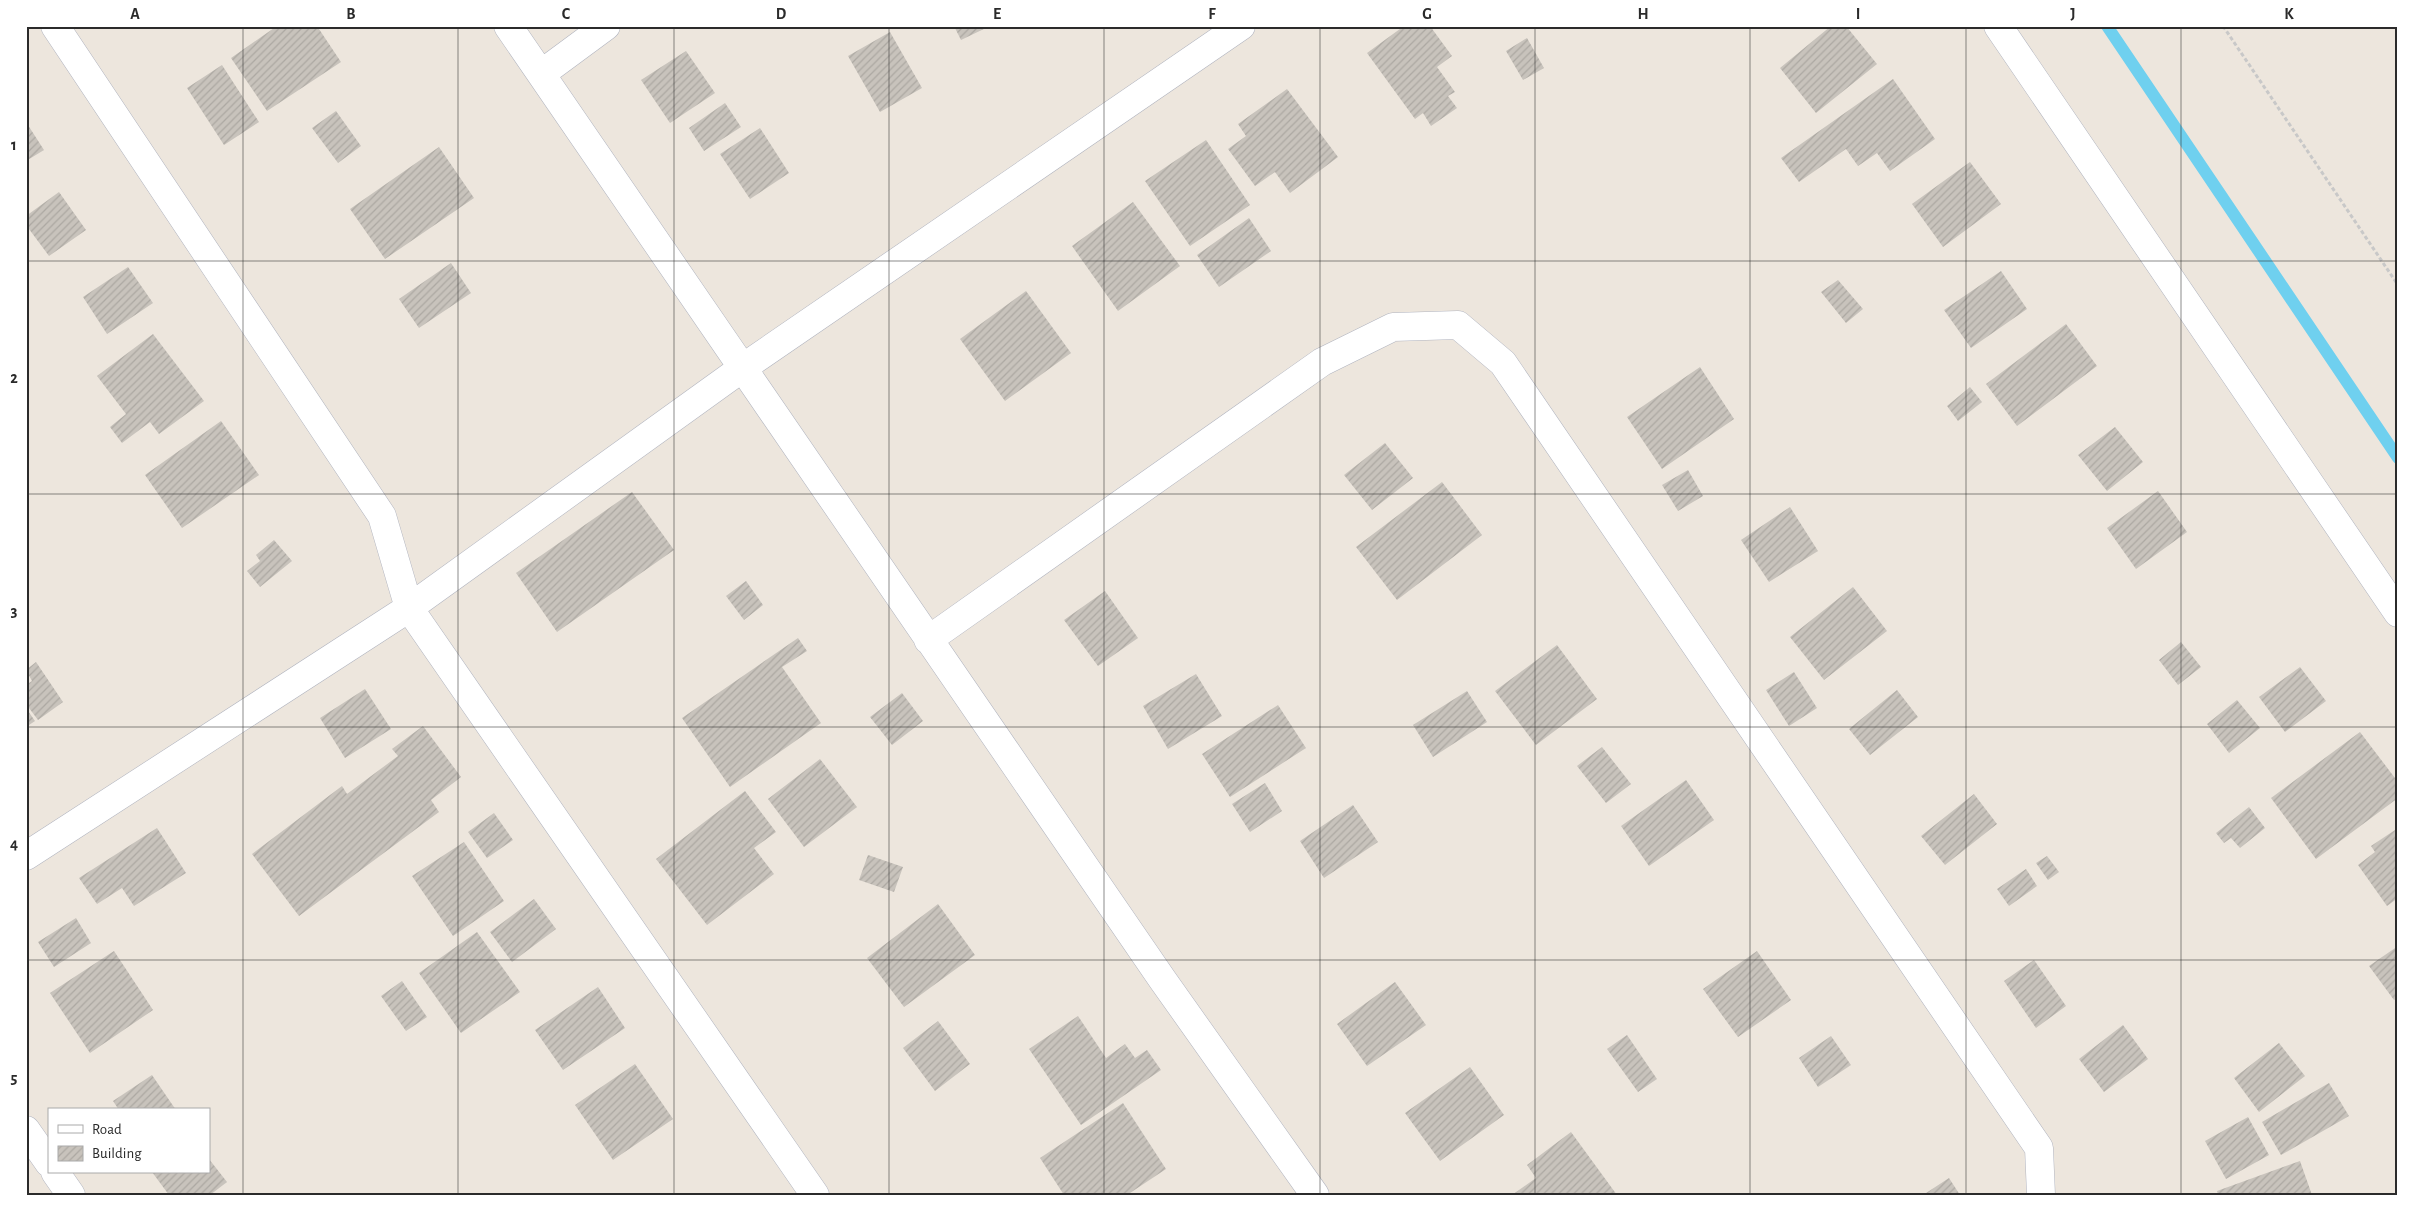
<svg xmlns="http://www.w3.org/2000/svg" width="2424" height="1221" font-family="'Alegreya Sans',sans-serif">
  <defs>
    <pattern id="building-hatch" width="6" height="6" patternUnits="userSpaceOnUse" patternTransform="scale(1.25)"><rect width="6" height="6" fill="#c8c3bc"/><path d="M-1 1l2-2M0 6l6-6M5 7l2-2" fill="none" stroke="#aca8a2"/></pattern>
  </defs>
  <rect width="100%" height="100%" fill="#ede6dd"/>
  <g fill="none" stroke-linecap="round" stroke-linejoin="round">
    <path stroke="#6fd0ef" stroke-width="12" d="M 2107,26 L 2398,458"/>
  </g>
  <path fill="url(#building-hatch)" d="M 277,26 L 317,26 L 341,62 L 267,111 L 231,58 Z
    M 954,26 L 990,26 L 961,40 Z
    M 1404,26 L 1430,26 L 1452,56 L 1437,67 L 1455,92 L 1448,96 L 1457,108 L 1431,126 L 1423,113 L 1415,119 L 1367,53 Z
    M 1831,26 L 1846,26 L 1877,64 L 1816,113 L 1780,68 Z
    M 890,32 L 922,88 L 880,112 L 848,56 Z
    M 1527,38 L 1544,68 L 1523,80 L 1506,51 Z
    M 686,51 L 715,93 L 670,123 L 641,80 Z
    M 222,65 L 259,122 L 224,145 L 187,88 Z
    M 1893,79 L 1935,139 L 1890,171 L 1877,153 L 1858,166 L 1846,149 L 1799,182 L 1781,158 Z
    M 1287,89 L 1338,157 L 1290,193 L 1275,172 L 1255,186 L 1228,149 L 1246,136 L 1238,124 Z
    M 725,103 L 741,127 L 704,151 L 689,128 Z
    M 336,111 L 361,146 L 338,163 L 312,128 Z
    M 26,122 L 44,150 L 26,161 Z
    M 760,128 L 789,173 L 750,199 L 720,154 Z
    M 1206,140 L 1250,205 L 1190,246 L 1145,181 Z
    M 439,147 L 474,198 L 385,259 L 350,209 Z
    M 1970,162 L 2001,204 L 1943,247 L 1912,204 Z
    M 59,192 L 86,230 L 49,256 L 26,225 L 26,216 Z
    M 1133,202 L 1180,266 L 1118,311 L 1072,246 Z
    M 1249,218 L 1271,251 L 1219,287 L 1197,255 Z
    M 451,263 L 471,293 L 419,328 L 399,299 Z
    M 128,267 L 153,303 L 107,334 L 83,297 Z
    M 2001,271 L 2027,309 L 1971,348 L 1944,310 Z
    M 1838,280 L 1863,309 L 1846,323 L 1821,292 Z
    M 1026,291 L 1071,353 L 1005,401 L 960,339 Z
    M 2066,324 L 2097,366 L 2017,426 L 1986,384 Z
    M 153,334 L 204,401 L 159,434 L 150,422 L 122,443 L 110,427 L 126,414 L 97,376 Z
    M 1700,367 L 1734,419 L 1662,469 L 1627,417 Z
    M 1970,387 L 1982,402 L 1958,421 L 1947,406 Z
    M 221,421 L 259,475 L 182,528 L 145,475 Z
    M 2115,427 L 2143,462 L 2107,491 L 2078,455 Z
    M 1385,443 L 1413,478 L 1372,510 L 1344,475 Z
    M 1688,470 L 1703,496 L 1678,511 L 1662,485 Z
    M 1442,482 L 1482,535 L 1397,600 L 1356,547 Z
    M 2158,491 L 2187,532 L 2136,569 L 2107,528 Z
    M 632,492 L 674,550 L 557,632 L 516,573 Z
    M 1790,507 L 1818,551 L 1769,582 L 1741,540 Z
    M 274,540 L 292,561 L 260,587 L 247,571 L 260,561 L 256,555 Z
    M 746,581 L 763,605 L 744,620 L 726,596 Z
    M 1853,587 L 1887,631 L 1824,680 L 1790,637 Z
    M 1105,591 L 1138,638 L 1098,666 L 1064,620 Z
    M 798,638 L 807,651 L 782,667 L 821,723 L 730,787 L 682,718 Z
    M 2181,642 L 2201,667 L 2178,685 L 2159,660 Z
    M 1557,645 L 1597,699 L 1536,745 L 1495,691 Z
    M 36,662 L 63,702 L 38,720 L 26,704 L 26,685 L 32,681 L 26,670 Z
    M 2300,667 L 2326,701 L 2285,732 L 2259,697 Z
    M 1794,672 L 1817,708 L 1789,726 L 1766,690 Z
    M 1196,674 L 1222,716 L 1168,749 L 1143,706 Z
    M 365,689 L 391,729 L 345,758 L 320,718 Z
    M 1897,690 L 1918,717 L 1870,755 L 1849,729 Z
    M 1467,691 L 1487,722 L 1433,757 L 1413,725 Z
    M 902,693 L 923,721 L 892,745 L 870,717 Z
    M 2237,700 L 2260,728 L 2229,753 L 2207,724 Z
    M 1278,705 L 1306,748 L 1230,797 L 1202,754 Z
    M 26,708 L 35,721 L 26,727 Z
    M 423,726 L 461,777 L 431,800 L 439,812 L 299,916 L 252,854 L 342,786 L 347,794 L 398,756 L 392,749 Z
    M 2360,732 L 2398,782 L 2398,798 L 2316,859 L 2271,798 Z
    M 1602,747 L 1631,784 L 1606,803 L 1577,766 Z
    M 820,759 L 857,807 L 804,847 L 768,799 Z
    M 1686,780 L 1714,820 L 1649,866 L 1621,826 Z
    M 1265,783 L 1282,811 L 1250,832 L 1232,804 Z
    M 745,791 L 776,832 L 754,848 L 774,874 L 707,925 L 656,859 Z
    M 1974,794 L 1997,824 L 1945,865 L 1921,836 Z
    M 1353,805 L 1378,842 L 1324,878 L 1300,841 Z
    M 2249,807 L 2265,828 L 2240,848 L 2231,838 L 2224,843 L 2216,833 Z
    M 494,813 L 513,840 L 487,858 L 468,832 Z
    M 157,828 L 186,873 L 134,906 L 122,888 L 97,904 L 79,878 Z
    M 2398,828 L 2398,898 L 2387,906 L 2358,865 L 2375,852 L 2371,846 Z
    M 464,842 L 504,901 L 453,936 L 412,876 Z
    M 868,855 L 903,867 L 894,892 L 859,880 Z
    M 2047,856 L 2059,872 L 2048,880 L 2036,863 Z
    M 2026,869 L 2037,886 L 2009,906 L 1997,889 Z
    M 534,899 L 556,929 L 512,962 L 490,932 Z
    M 938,904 L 975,955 L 904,1007 L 867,958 Z
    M 76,918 L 91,943 L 54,967 L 38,942 Z
    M 477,932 L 520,992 L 461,1033 L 419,973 Z
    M 2398,946 L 2398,998 L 2394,1000 L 2369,966 Z
    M 114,951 L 153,1010 L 90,1053 L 50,993 Z
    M 1757,951 L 1791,1000 L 1738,1037 L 1703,989 Z
    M 2034,960 L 2066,1006 L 2036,1028 L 2004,981 Z
    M 402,981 L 427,1017 L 406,1031 L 381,996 Z
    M 1395,982 L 1426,1025 L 1367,1066 L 1337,1024 Z
    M 598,987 L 625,1028 L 563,1070 L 535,1030 Z
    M 1078,1016 L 1106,1058 L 1125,1044 L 1135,1058 L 1147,1050 L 1161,1070 L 1081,1125 L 1029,1049 Z
    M 938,1021 L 970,1064 L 935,1091 L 903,1048 Z
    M 2123,1025 L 2148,1059 L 2104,1092 L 2079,1059 Z
    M 1627,1035 L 1657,1079 L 1638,1092 L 1607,1049 Z
    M 1831,1036 L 1851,1065 L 1818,1087 L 1799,1058 Z
    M 2279,1043 L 2305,1076 L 2259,1112 L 2234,1078 Z
    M 635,1064 L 673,1119 L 613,1160 L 575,1105 Z
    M 1470,1067 L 1504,1115 L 1440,1161 L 1405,1113 Z
    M 152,1075 L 176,1110 L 119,1110 L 113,1101 Z
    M 2329,1083 L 2349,1116 L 2281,1155 L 2262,1122 Z
    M 1123,1103 L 1166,1169 L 1127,1195 L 1064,1195 L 1040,1158 Z
    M 2248,1117 L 2269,1155 L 2226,1179 L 2205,1141 Z
    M 1571,1132 L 1617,1195 L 1512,1195 L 1536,1178 L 1527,1165 Z
    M 209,1159 L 227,1182 L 210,1195 L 169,1195 L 152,1172 L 209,1172 Z
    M 2300,1161 L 2312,1195 L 2218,1195 L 2217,1191 Z
    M 1949,1178 L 1960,1195 L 1923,1195 Z"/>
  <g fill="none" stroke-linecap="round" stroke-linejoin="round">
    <defs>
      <path id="street" d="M 55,26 L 382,516 L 409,608 L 815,1195
        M 508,26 L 1162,979 L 1315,1195
        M 1998,26 L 2398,613
        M 541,74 L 606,26
        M 928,640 L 1322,362 L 1393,327 L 1458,325 L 1503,363 L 2039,1148 L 2041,1195
        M 26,856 L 409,608 L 741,369 L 1241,26
        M 26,1130 L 49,1163
        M 55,1172 L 71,1195"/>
    </defs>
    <use href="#street" stroke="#b1b4bf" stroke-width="29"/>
    <path stroke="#c8c8c8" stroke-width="3" stroke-dasharray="4 2.5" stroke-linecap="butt" d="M 2223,26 L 2398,285"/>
    <use href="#street" stroke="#fff" stroke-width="28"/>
  </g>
  <path fill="none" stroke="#2b2b2b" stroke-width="1" stroke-opacity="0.55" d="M 243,26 L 243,1195M 458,26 L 458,1195M 674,26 L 674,1195M 889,26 L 889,1195M 1104,26 L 1104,1195M 1320,26 L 1320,1195M 1535,26 L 1535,1195M 1750,26 L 1750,1195M 1966,26 L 1966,1195M 2181,26 L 2181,1195M 26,261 L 2398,261M 26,494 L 2398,494M 26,727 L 2398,727M 26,960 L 2398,960"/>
  <rect width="2424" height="1221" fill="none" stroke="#ffffff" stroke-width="55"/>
  <rect x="48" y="1108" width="162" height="65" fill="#ffffff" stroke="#aaaaaa"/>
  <rect x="58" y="1125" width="25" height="8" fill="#ffffff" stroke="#aaaaaa"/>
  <text x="92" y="1134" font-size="15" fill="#2b2b2b">Road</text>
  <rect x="58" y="1146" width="25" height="15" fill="url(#building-hatch)" stroke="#aaaaaa"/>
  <text x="92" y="1158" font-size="15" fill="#2b2b2b">Building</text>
  <rect x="28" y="28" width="2368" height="1166" fill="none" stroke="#2b2b2b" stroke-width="2"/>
  <g font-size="16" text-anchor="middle" font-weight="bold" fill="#2b2b2b">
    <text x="135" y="19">A</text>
    <text x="351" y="19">B</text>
    <text x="566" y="19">C</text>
    <text x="781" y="19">D</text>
    <text x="997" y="19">E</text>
    <text x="1212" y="19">F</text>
    <text x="1427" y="19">G</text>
    <text x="1643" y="19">H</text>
    <text x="1858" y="19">I</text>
    <text x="2073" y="19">J</text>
    <text x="2289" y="19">K</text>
    <text x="14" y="150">1</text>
    <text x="14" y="383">2</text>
    <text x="14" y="616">3</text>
    <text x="14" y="849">4</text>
    <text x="14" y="1083">5</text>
  </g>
</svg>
